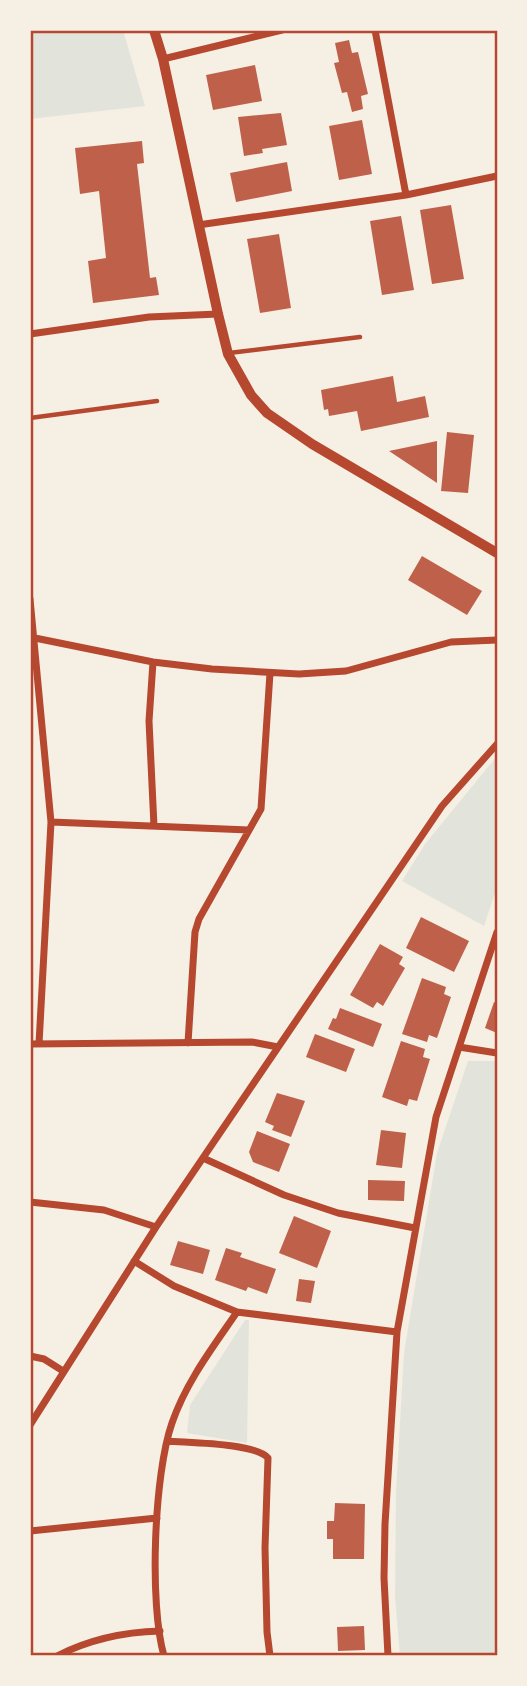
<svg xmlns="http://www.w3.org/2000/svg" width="527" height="1686" font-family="'Varela Round',sans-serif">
  <rect width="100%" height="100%" fill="#f6efe4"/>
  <path fill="#e2e4dc" d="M 30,30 L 123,30 L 145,106 L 30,119 Z
    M 497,756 L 497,887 L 484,926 L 402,881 L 425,844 Z
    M 468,1061 L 497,1061 L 497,1656 L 400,1656 L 395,1597 L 396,1492 L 404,1353 L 437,1153 Z
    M 245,1320 L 249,1320 L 247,1443 L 187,1433 L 190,1405 Z"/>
  <path fill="#bf614a" d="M 349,40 L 352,53 L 358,52 L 368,94 L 361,96 L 363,109 L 352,112 L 347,92 L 342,93 L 334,63 L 339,62 L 335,43 Z
    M 255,65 L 262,101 L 213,110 L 206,75 Z
    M 281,113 L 287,145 L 262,149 L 263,153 L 244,156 L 238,117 Z
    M 362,120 L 372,174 L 339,180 L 329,126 Z
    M 142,141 L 144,163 L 137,164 L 150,278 L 156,277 L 159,295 L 93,303 L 88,261 L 106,258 L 99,191 L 80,194 L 75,148 Z
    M 287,162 L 292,191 L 236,202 L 230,173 Z
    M 451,205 L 464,279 L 432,284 L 420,210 Z
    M 401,216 L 414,290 L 382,295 L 370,221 Z
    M 279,234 L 291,308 L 260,313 L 247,239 Z
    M 393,376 L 397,402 L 425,396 L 429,417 L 361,431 L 357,411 L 329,416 L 328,409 L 324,410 L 321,390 Z
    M 447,432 L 474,435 L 468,493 L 441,491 Z
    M 437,441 L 437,483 L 389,451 Z
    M 422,556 L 482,591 L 467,615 L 408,580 Z
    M 421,917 L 469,941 L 454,972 L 406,948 Z
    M 380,944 L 403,957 L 399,964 L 405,968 L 383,1006 L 377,1002 L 373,1008 L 350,995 Z
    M 422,978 L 446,987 L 444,994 L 451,997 L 437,1038 L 429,1035 L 427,1042 L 402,1034 Z
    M 494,1002 L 497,1003 L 497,1033 L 485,1028 Z
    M 340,1008 L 382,1024 L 373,1047 L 328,1029 L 333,1018 L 336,1019 Z
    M 315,1034 L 355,1049 L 346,1072 L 306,1057 Z
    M 401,1041 L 425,1049 L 423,1057 L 430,1059 L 417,1101 L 409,1099 L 407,1106 L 382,1097 Z
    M 277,1093 L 305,1101 L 291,1137 L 272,1130 L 274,1126 L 265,1122 Z
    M 381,1130 L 406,1133 L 402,1168 L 376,1165 Z
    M 257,1131 L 290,1144 L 279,1172 L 253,1162 L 249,1152 Z
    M 368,1180 L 405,1181 L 404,1201 L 368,1200 Z
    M 294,1216 L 331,1231 L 317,1268 L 279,1253 Z
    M 178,1241 L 210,1250 L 203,1274 L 170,1265 Z
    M 226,1248 L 242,1253 L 240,1257 L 276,1269 L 267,1294 L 248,1287 L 246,1291 L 215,1280 Z
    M 299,1279 L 315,1281 L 311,1303 L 296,1301 Z
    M 335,1503 L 365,1504 L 364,1559 L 333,1559 L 333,1539 L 327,1539 L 327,1521 L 334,1521 Z
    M 364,1626 L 365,1650 L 338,1651 L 337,1627 Z"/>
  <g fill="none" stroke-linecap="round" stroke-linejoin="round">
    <path stroke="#b5482f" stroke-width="4.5" d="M 229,353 L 360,337
      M 30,418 L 157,401"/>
    <path stroke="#b5482f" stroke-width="7" d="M 375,30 L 406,195
      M 163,59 L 282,30
      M 198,225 L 406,195 L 497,176
      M 30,334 L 149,317 L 218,314
      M 30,599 L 51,822 L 39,1044
      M 30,637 L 153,662 L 212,669 L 299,674 L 346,671 L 451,642 L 497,640
      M 153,662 L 149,721 L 154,826
      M 51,822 L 249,830
      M 188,1043 L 195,932 L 199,919 L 261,809 L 270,673
      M 30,1044 L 252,1042 L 278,1047
      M 459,1047 L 497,1053
      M 203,1158 L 284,1195 L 338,1213 L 415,1228
      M 30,1202 L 104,1210 L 156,1227
      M 134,1261 L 174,1286 L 237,1312 L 397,1332
      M 30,1356 L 44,1359 L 63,1371
      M 30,1425 L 156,1227 L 442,806 L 497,744
      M 167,1441 C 189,1443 255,1443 268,1458 L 265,1548 L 267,1632 L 270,1656
      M 30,1531 L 157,1518
      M 57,1656 C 90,1639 123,1632 160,1631
      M 164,1656 C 149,1604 154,1474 172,1423 C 186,1382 213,1347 237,1312
      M 388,1656 L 384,1578 L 385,1524 L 397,1332 L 436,1117 L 497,932"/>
    <path stroke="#b5482f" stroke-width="10" d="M 154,30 L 163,59 L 218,314 L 228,354 L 251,395 L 267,413 L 312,444 L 497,553"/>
  </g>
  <rect width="527" height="1686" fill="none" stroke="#f6efe4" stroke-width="63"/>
  <rect x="32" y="32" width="464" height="1622" fill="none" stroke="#b5482f" stroke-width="2.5"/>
</svg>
